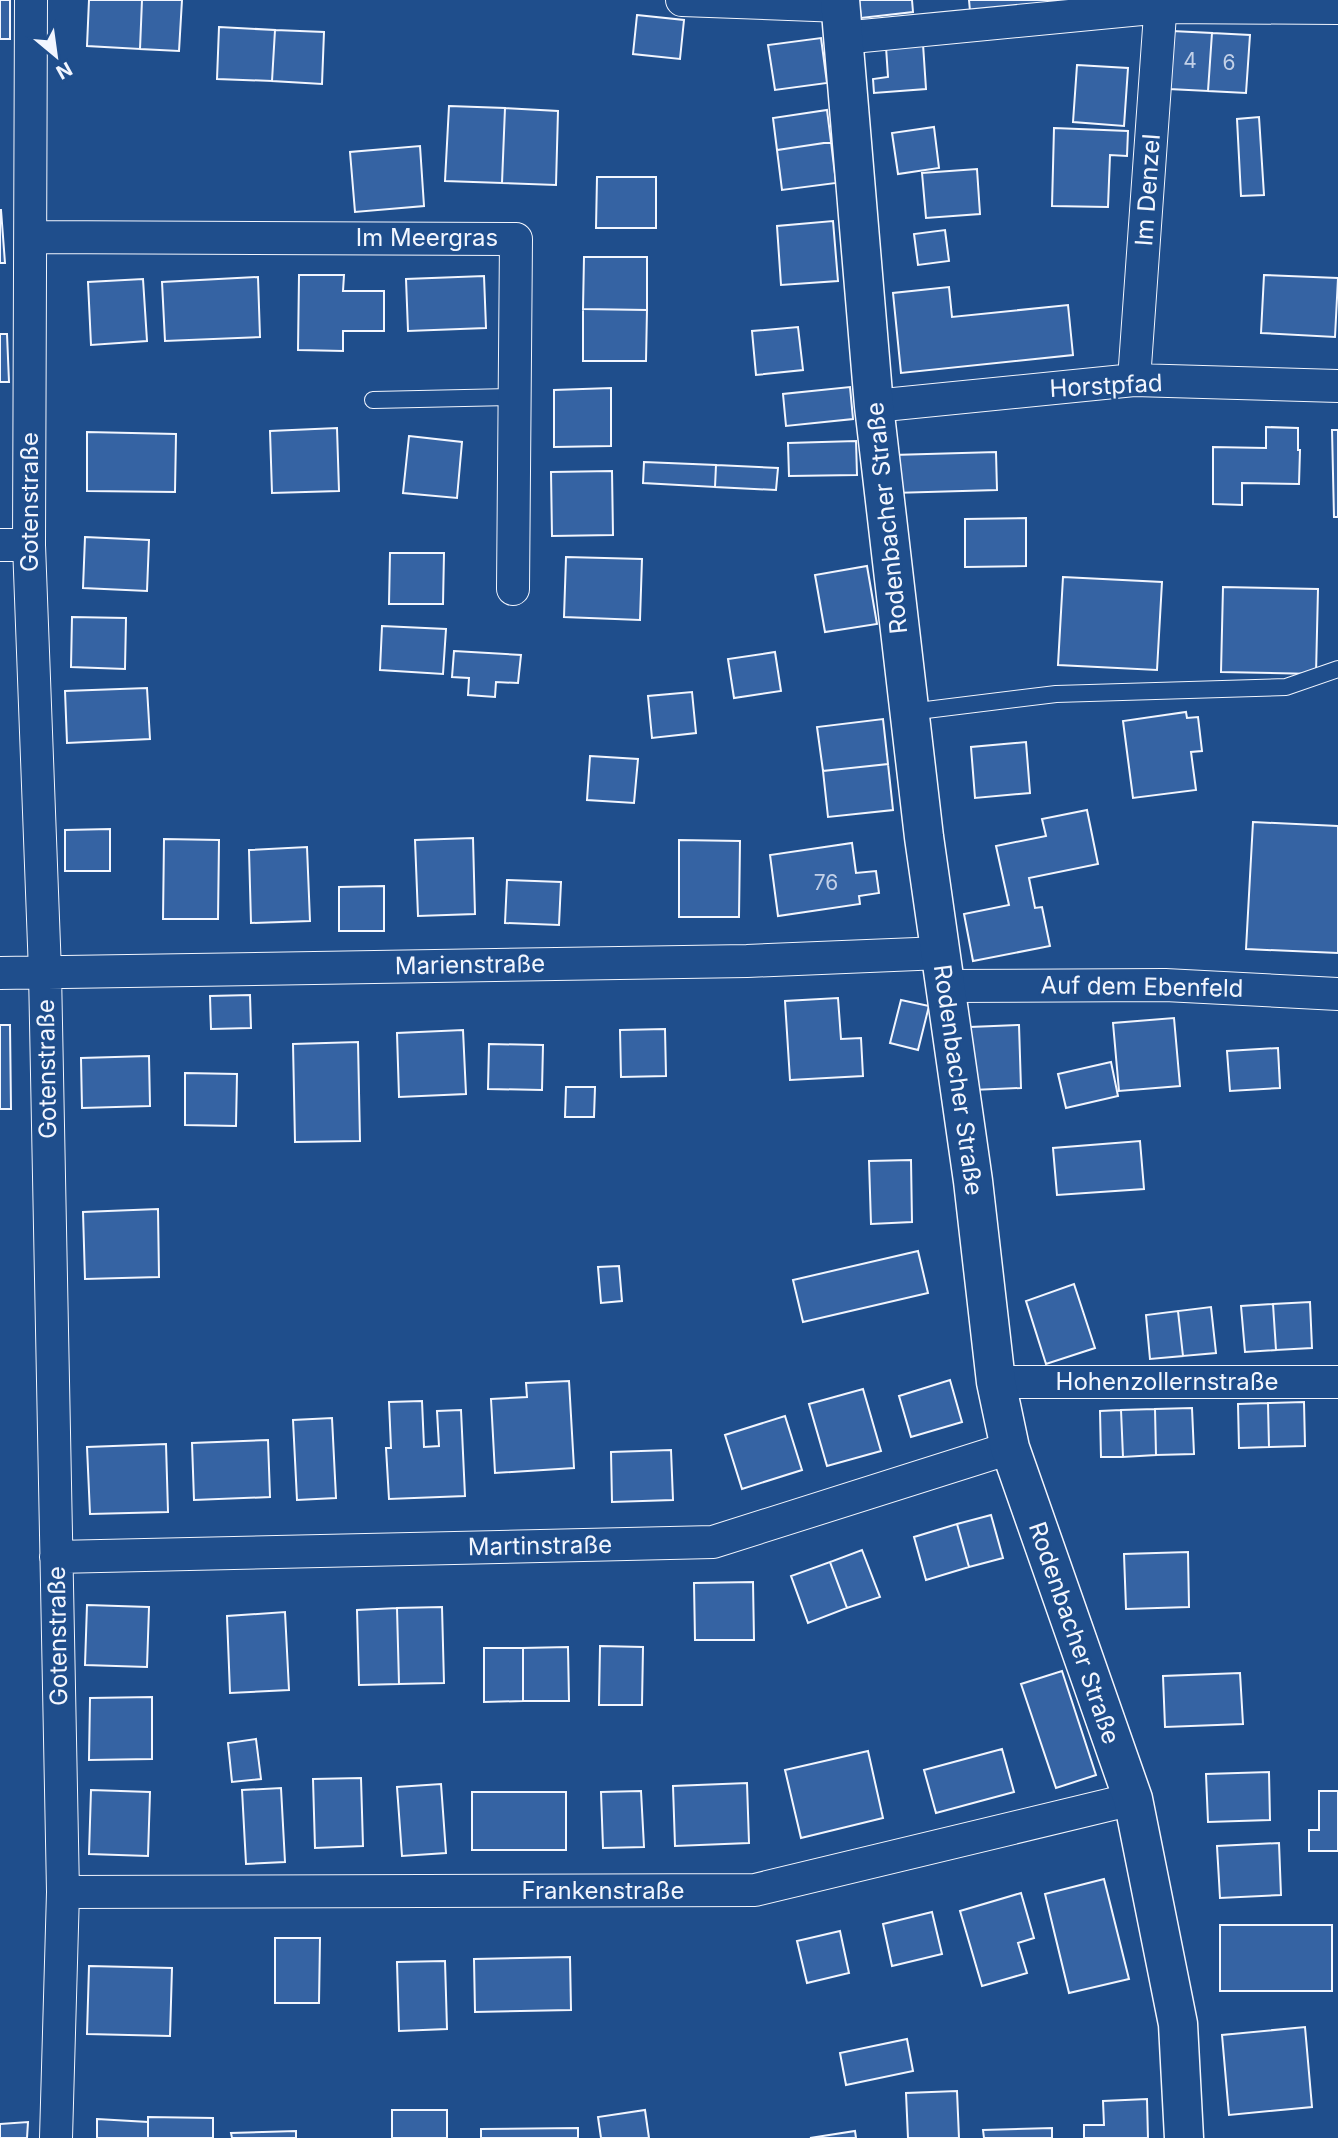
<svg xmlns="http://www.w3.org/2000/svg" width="1338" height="2138" font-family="Inter,sans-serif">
  <rect width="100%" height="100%" fill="#1f4e8c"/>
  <path fill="#3563a3" stroke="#f2f6ff" stroke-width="2" d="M 0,0 L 10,0 L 10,39 L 0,39 Z
    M 89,0 L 142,0 L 140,49 L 87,46 Z
    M 142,0 L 182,0 L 179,51 L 140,49 Z
    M 859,0 L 912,0 L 913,12 L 861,18 Z
    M 969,0 L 1061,0 L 1062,3 L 970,11 Z
    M 637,15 L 684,20 L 680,59 L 633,54 Z
    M 219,27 L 275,30 L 272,81 L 217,79 Z
    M 275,30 L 324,32 L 322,84 L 272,81 Z
    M 1172,31 L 1212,33 L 1208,91 L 1169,89 Z
    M 1212,33 L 1250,35 L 1246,93 L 1208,91 Z
    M 821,38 L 827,83 L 775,90 L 768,45 Z
    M 923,44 L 926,89 L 874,93 L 873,79 L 888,77 L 886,47 Z
    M 1077,65 L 1128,68 L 1124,126 L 1073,122 Z
    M 449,106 L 505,108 L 502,183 L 445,181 Z
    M 505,108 L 558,111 L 556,185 L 502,183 Z
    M 827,110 L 831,142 L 777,150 L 773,118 Z
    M 1259,117 L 1264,195 L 1241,196 L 1237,119 Z
    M 934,127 L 939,168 L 898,174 L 892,133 Z
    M 1054,128 L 1128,131 L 1127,156 L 1110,155 L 1108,207 L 1052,206 Z
    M 831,142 L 836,183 L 782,190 L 777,150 Z
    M 420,146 L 424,206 L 355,212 L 350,152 Z
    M 977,169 L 980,214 L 926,218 L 922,173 Z
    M 597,177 L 656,177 L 656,228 L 596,228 Z
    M 1,210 L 5,263 L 0,263 L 0,210 Z
    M 833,221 L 838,281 L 781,285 L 777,226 Z
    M 945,230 L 949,261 L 918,265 L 914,234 Z
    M 584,257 L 647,257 L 647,310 L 583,309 Z
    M 299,275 L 344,275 L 343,291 L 384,291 L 384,331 L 343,331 L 343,351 L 298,350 Z
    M 1264,275 L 1338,278 L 1335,337 L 1261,333 Z
    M 484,276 L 486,328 L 408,331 L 406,279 Z
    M 258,277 L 260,337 L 165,341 L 162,282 Z
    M 143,279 L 147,341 L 91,345 L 88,282 Z
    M 949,287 L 952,317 L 1068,305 L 1073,355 L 901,373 L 893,293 Z
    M 583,309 L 647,310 L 646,361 L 583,361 Z
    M 798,327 L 803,370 L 756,375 L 752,331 Z
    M 0,334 L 7,334 L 9,382 L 0,382 Z
    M 850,387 L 853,419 L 786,426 L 783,394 Z
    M 611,388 L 611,446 L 554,447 L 554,390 Z
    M 1266,427 L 1298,428 L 1298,450 L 1300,450 L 1299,484 L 1242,483 L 1242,505 L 1213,504 L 1213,447 L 1266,448 Z
    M 337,428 L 339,491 L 272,493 L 270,431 Z
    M 1332,430 L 1338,430 L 1338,517 L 1334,517 Z
    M 87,432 L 176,434 L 175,492 L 87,491 Z
    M 409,436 L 462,442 L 457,498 L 403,493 Z
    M 856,441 L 857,475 L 789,476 L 788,443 Z
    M 996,452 L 997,490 L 893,493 L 893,455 Z
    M 644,462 L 716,465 L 715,487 L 643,483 Z
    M 716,465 L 778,468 L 776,490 L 715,487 Z
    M 612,471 L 613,535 L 552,536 L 551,472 Z
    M 1026,518 L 1026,566 L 965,567 L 965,519 Z
    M 85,537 L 149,540 L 147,591 L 83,588 Z
    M 390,553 L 444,553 L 443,604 L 389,604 Z
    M 566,557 L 642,559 L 640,620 L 564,617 Z
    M 867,566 L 877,624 L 825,632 L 815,575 Z
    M 1063,577 L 1162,582 L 1157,670 L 1058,665 Z
    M 1223,587 L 1318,589 L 1316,674 L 1221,672 Z
    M 72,617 L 126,618 L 125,669 L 71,667 Z
    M 382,626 L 446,629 L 443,674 L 380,670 Z
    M 454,651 L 521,655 L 518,683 L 496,682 L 495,697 L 468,695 L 469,678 L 452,677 Z
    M 775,652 L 781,691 L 734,698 L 728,659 Z
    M 147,688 L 150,739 L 67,743 L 65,691 Z
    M 692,692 L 696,733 L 652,738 L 648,696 Z
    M 1186,712 L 1187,718 L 1198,717 L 1202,751 L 1191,752 L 1196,790 L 1133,798 L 1123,721 Z
    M 883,719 L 888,764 L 823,771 L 817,727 Z
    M 1026,742 L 1030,793 L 975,798 L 971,747 Z
    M 590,756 L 638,759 L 634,803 L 587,800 Z
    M 888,764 L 893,810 L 828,817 L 823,771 Z
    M 1087,810 L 1098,864 L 1029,878 L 1035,908 L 1042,907 L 1050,946 L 973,961 L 964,914 L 1009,905 L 996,846 L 1046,836 L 1042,819 Z
    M 1253,822 L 1338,826 L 1338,953 L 1246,949 Z
    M 110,829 L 110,871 L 65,871 L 65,830 Z
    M 473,838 L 475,914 L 418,916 L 415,840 Z
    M 164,839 L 219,840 L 218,919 L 163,919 Z
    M 679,840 L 740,841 L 739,917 L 679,917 Z
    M 852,843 L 856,873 L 876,871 L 879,893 L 859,896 L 860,904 L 778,916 L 770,855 Z
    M 307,847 L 310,921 L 251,923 L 249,850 Z
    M 507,880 L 561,882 L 559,925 L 505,923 Z
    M 384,886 L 384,931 L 339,931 L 339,887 Z
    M 250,995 L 251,1028 L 211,1029 L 210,996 Z
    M 838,998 L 841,1039 L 861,1038 L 863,1076 L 790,1080 L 785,1001 Z
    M 901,1000 L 929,1006 L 918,1050 L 890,1043 Z
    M 1174,1018 L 1180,1086 L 1119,1091 L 1113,1023 Z
    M 0,1025 L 10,1025 L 11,1109 L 0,1109 Z
    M 1019,1025 L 1021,1088 L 972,1090 L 970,1027 Z
    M 665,1029 L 666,1076 L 621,1077 L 620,1030 Z
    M 463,1030 L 466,1094 L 399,1097 L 397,1033 Z
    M 358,1042 L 360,1141 L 295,1142 L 293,1044 Z
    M 489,1044 L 543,1045 L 542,1090 L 488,1089 Z
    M 1278,1048 L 1280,1088 L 1230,1091 L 1227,1051 Z
    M 149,1056 L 150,1106 L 82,1108 L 81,1058 Z
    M 1111,1062 L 1118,1096 L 1066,1108 L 1058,1074 Z
    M 185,1073 L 237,1074 L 236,1126 L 185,1125 Z
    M 566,1087 L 595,1087 L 594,1117 L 565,1117 Z
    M 1140,1141 L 1144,1189 L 1057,1195 L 1053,1148 Z
    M 911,1160 L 912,1222 L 871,1224 L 869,1161 Z
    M 158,1209 L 159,1277 L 85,1279 L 83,1212 Z
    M 918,1251 L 928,1293 L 803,1322 L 793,1280 Z
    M 619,1266 L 622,1301 L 601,1303 L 598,1267 Z
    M 1074,1284 L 1095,1348 L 1046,1364 L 1026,1301 Z
    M 1310,1302 L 1312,1348 L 1276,1350 L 1273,1304 Z
    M 1273,1304 L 1276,1350 L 1245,1352 L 1241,1306 Z
    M 1211,1307 L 1216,1353 L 1183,1356 L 1178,1311 Z
    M 1178,1311 L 1183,1356 L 1150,1359 L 1146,1315 Z
    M 950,1380 L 962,1422 L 911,1437 L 899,1396 Z
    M 569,1381 L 574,1468 L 495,1473 L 491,1399 L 527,1397 L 526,1383 Z
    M 863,1389 L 881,1451 L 827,1466 L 809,1404 Z
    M 422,1401 L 424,1447 L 439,1446 L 437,1411 L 461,1410 L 465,1496 L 389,1499 L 386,1448 L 391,1448 L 389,1402 Z
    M 1304,1402 L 1305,1446 L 1269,1447 L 1268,1403 Z
    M 1268,1403 L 1269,1447 L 1239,1448 L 1238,1404 Z
    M 1192,1408 L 1194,1454 L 1156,1455 L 1155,1409 Z
    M 1155,1409 L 1156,1455 L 1123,1457 L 1121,1410 Z
    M 1121,1410 L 1123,1457 L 1101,1457 L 1100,1411 Z
    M 785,1416 L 802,1470 L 742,1489 L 725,1435 Z
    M 332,1418 L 336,1498 L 297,1500 L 293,1420 Z
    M 268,1440 L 270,1497 L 194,1500 L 192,1443 Z
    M 166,1444 L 168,1512 L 90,1514 L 87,1447 Z
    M 671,1450 L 673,1500 L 612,1502 L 611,1452 Z
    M 991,1515 L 1003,1558 L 969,1567 L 957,1524 Z
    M 957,1524 L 969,1567 L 926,1580 L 914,1537 Z
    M 862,1550 L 880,1597 L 847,1608 L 830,1562 Z
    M 1188,1552 L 1189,1607 L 1126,1609 L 1124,1554 Z
    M 830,1562 L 847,1608 L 808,1623 L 791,1576 Z
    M 753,1582 L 754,1640 L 695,1640 L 694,1583 Z
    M 87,1605 L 149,1607 L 147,1667 L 85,1665 Z
    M 442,1607 L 444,1683 L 399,1684 L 397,1608 Z
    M 397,1608 L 399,1684 L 359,1685 L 357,1610 Z
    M 285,1612 L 289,1690 L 230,1693 L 227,1616 Z
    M 600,1646 L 643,1647 L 642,1705 L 599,1705 Z
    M 568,1647 L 569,1701 L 523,1701 L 523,1648 Z
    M 484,1648 L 523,1648 L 523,1701 L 484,1702 Z
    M 1062,1671 L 1096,1775 L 1056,1788 L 1021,1684 Z
    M 1240,1673 L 1243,1724 L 1165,1727 L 1163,1676 Z
    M 152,1697 L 152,1759 L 89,1760 L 90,1698 Z
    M 256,1739 L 261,1779 L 232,1782 L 228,1743 Z
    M 1002,1749 L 1014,1792 L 936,1813 L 924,1770 Z
    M 868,1751 L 883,1818 L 801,1838 L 785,1770 Z
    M 1269,1772 L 1270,1820 L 1208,1822 L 1206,1774 Z
    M 361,1778 L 363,1846 L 315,1848 L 313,1779 Z
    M 747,1783 L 749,1843 L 675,1846 L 673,1786 Z
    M 441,1784 L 446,1853 L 402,1856 L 397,1787 Z
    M 281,1788 L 285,1862 L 246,1864 L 242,1790 Z
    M 91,1790 L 150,1792 L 148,1856 L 89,1854 Z
    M 641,1791 L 644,1847 L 603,1848 L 601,1792 Z
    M 1319,1791 L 1338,1791 L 1338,1851 L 1309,1851 L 1309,1830 L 1319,1830 Z
    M 472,1792 L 566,1792 L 566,1850 L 472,1850 Z
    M 1279,1843 L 1281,1895 L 1220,1898 L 1217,1846 Z
    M 1104,1879 L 1129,1979 L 1069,1993 L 1045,1894 Z
    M 1021,1893 L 1034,1938 L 1018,1943 L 1027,1973 L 982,1986 L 960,1911 Z
    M 932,1912 L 942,1954 L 892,1966 L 883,1924 Z
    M 1220,1925 L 1332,1925 L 1332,1991 L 1220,1991 Z
    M 840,1931 L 849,1973 L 807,1983 L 797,1941 Z
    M 275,1938 L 320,1938 L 319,2003 L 275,2003 Z
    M 570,1957 L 571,2010 L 475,2012 L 474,1959 Z
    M 445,1961 L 447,2029 L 399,2031 L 397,1962 Z
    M 89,1966 L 172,1968 L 170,2036 L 87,2034 Z
    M 1305,2027 L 1312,2107 L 1229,2115 L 1222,2035 Z
    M 907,2039 L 913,2071 L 846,2085 L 840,2053 Z
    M 957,2091 L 959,2138 L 908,2138 L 906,2093 Z
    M 1147,2099 L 1148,2138 L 1084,2138 L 1084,2125 L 1104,2125 L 1103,2101 Z
    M 392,2110 L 447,2110 L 447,2138 L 392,2138 Z
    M 645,2110 L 649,2138 L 601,2138 L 598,2117 Z
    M 148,2117 L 213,2118 L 213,2138 L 148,2138 Z
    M 97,2119 L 148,2122 L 148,2138 L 97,2138 Z
    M 28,2122 L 27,2138 L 0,2138 L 0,2124 Z
    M 578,2128 L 578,2138 L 481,2138 L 481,2129 Z
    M 1052,2128 L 1052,2138 L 984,2138 L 983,2130 Z
    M 296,2131 L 296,2138 L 232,2138 L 231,2133 Z
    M 855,2131 L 856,2138 L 810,2138 Z"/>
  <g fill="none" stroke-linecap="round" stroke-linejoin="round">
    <defs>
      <path id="lane" d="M 373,400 L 515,397
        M 910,712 L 1056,694 L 1286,687 L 1338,669"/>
      <path id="street" d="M 31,0 L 29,545 L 45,972 L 63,1892 L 56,2138
        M 682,0 L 841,6
        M 842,38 L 1162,7 L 1338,8
        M 31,237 L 516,239 L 513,589
        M 1134,380 L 1161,0
        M 874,406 L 1134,380 L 1338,386
        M 0,545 L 29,545
        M 0,973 L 747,961 L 941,953
        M 945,986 L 1165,985 L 1338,994
        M 996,1382 L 1338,1382
        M 56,1557 L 713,1542 L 1010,1448
        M 63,1892 L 755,1890 L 1133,1799"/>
      <path id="secondary" d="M 840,0 L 874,406 L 924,837 L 973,1181 L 996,1382 L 1010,1448 L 1133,1799 L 1178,2024 L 1184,2138"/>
    </defs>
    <use href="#lane" stroke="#f2f6ff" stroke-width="18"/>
    <use href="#street" stroke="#f2f6ff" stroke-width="34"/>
    <use href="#secondary" stroke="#f2f6ff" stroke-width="41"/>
    <use href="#lane" stroke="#1f4e8c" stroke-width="16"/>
    <use href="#street" stroke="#1f4e8c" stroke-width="32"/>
    <use href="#secondary" stroke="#1f4e8c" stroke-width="38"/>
  </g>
  <g text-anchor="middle" stroke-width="5" stroke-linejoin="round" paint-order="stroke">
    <g font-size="21" fill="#c3d1e8">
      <text x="1190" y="68">4</text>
      <text x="1229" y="70">6</text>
      <text x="826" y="890">76</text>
    </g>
    <g font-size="24" fill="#f2f6ff" stroke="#1f4e8c">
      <text transform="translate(1148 190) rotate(-86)" y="8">Im Denzel</text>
      <text x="427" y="246">Im Meergras</text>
      <text transform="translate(1106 386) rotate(-3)" y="8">Horstpfad</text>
      <text transform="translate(30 502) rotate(-90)" y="8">Gotenstraße</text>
      <text transform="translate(887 518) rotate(-96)" y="8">Rodenbacher Straße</text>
      <text transform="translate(470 965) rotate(-1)" y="8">Marienstraße</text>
      <text transform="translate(1142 987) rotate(1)" y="8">Auf dem Ebenfeld</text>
      <text transform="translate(47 1069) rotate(-91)" y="8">Gotenstraße</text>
      <text transform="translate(958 1080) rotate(82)" y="8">Rodenbacher Straße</text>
      <text x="1167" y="1390">Hohenzollernstraße</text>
      <text transform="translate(540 1546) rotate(-1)" y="8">Martinstraße</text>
      <text transform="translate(1074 1633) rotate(71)" y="8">Rodenbacher Straße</text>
      <text transform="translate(58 1636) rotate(-91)" y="8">Gotenstraße</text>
      <text x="603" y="1899">Frankenstraße</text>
    </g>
  </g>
  <g transform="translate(56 56) rotate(151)" stroke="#1f4e8c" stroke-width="5" paint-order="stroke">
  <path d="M0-5L12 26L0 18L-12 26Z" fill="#f2f6ff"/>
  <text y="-10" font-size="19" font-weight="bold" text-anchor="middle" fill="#f2f6ff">N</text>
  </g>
</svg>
